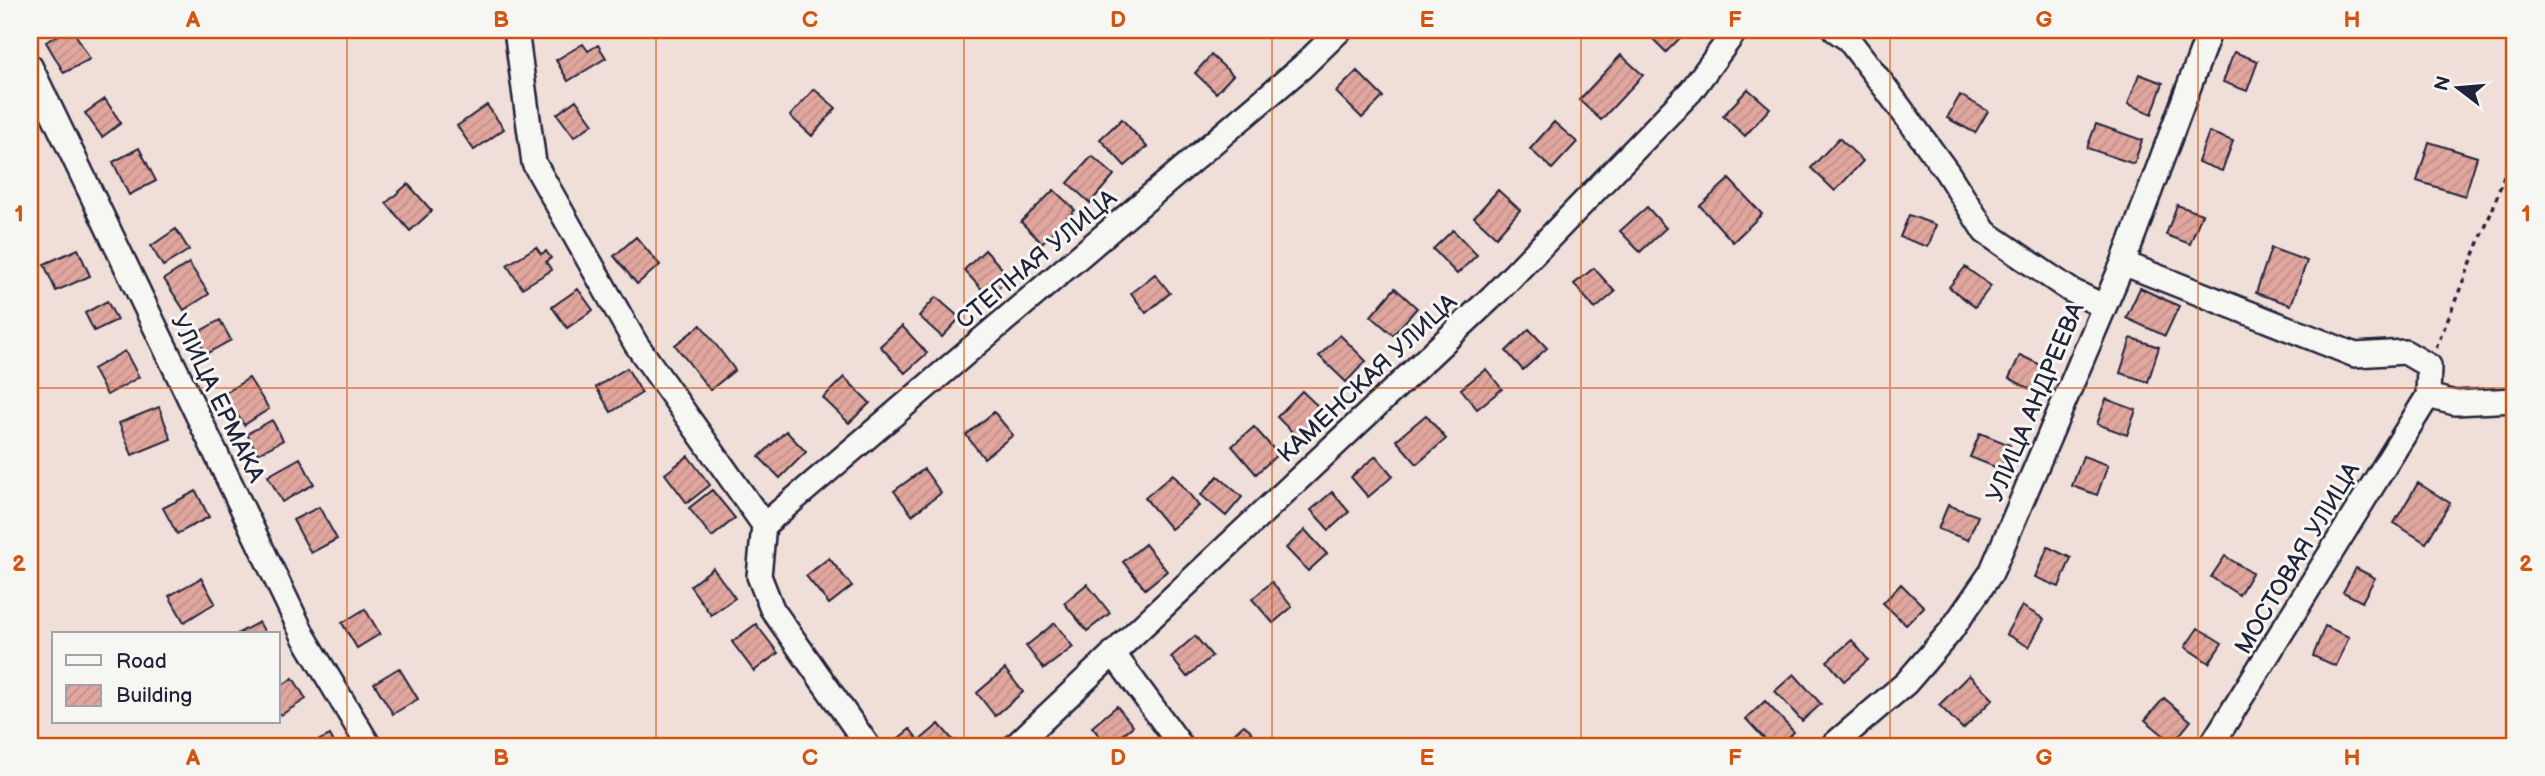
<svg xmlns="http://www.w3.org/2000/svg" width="2545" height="776" font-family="'Balsamiq Sans',sans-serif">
  <defs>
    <pattern id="building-hatch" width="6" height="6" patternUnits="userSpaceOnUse" patternTransform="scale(1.75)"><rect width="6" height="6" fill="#e1a79e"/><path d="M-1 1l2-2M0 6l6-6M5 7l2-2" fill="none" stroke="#c18f89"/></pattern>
  </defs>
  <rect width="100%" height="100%" fill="#f0ded9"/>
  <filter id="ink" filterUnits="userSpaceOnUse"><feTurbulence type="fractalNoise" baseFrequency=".0143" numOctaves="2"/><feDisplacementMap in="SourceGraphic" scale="14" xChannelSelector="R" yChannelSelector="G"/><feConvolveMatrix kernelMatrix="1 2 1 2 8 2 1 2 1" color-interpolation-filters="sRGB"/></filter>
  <g filter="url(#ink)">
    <path fill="url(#building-hatch)" stroke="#22223b" stroke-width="2" d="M 67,30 L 73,30 L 90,59 L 64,73 L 46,42 Z
      M 1648,30 L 1676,30 L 1682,36 L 1666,52 L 1646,32 Z
      M 583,44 L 588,51 L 598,45 L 606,58 L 568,81 L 556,60 Z
      M 2234,52 L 2258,61 L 2247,91 L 2223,82 Z
      M 1211,55 L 1233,75 L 1216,93 L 1195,73 Z
      M 1621,55 L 1643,75 L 1601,120 L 1579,100 Z
      M 1357,71 L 1383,97 L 1362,118 L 1336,92 Z
      M 2139,74 L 2163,83 L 2152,114 L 2128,104 Z
      M 814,89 L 836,108 L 812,136 L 790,116 Z
      M 1748,89 L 1770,108 L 1745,136 L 1723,116 Z
      M 1960,95 L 1988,111 L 1975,133 L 1947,118 Z
      M 105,99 L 121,123 L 102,137 L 85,113 Z
      M 576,100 L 593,124 L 574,137 L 557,114 Z
      M 487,105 L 504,129 L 474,150 L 457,126 Z
      M 1122,119 L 1147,147 L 1125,166 L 1100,139 Z
      M 1554,122 L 1577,142 L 1552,169 L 1530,149 Z
      M 2096,124 L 2142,140 L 2134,164 L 2087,148 Z
      M 2209,132 L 2233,141 L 2222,171 L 2198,162 Z
      M 1839,138 L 1863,161 L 1835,191 L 1811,168 Z
      M 2429,142 L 2477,157 L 2465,196 L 2417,181 Z
      M 139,148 L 156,181 L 129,195 L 113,162 Z
      M 1092,156 L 1114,175 L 1090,203 L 1068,183 Z
      M 1729,179 L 1762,214 L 1733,242 L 1700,206 Z
      M 408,184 L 432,211 L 410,231 L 386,203 Z
      M 1054,190 L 1075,210 L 1042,243 L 1021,222 Z
      M 1498,190 L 1520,210 L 1496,237 L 1474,217 Z
      M 2177,205 L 2202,214 L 2190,244 L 2166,235 Z
      M 1647,207 L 1666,228 L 1640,252 L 1620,231 Z
      M 1909,215 L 1936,225 L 1928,247 L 1900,237 Z
      M 176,229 L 189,250 L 163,266 L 151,246 Z
      M 1453,230 L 1477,255 L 1457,274 L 1433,249 Z
      M 636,237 L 660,265 L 637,284 L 614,256 Z
      M 536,247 L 541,254 L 546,251 L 551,258 L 546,262 L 552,270 L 522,288 L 507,265 Z
      M 2271,248 L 2307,261 L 2291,305 L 2256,293 Z
      M 78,249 L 90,276 L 56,291 L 44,264 Z
      M 985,250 L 1010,277 L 989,297 L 964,270 Z
      M 189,263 L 209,294 L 184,310 L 164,279 Z
      M 1965,267 L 1991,286 L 1975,307 L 1949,287 Z
      M 1594,268 L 1615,292 L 1595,309 L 1574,284 Z
      M 1155,274 L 1170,293 L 1146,313 L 1131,293 Z
      M 1395,288 L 1417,308 L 1393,335 L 1371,316 Z
      M 2140,288 L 2179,306 L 2165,336 L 2126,318 Z
      M 578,289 L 593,310 L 567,328 L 552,307 Z
      M 936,297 L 960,318 L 942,337 L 919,316 Z
      M 107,301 L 117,320 L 94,331 L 85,313 Z
      M 220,320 L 231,340 L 206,354 L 195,334 Z
      M 701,325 L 735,370 L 710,390 L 675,345 Z
      M 902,326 L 927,353 L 905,373 L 880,346 Z
      M 1529,329 L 1547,348 L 1523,370 L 1506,351 Z
      M 1340,335 L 1366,361 L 1346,382 L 1319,356 Z
      M 2131,338 L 2159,347 L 2148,382 L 2120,373 Z
      M 125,351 L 139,377 L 107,395 L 93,369 Z
      M 2020,355 L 2049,369 L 2037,393 L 2009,378 Z
      M 627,368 L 642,393 L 611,412 L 596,387 Z
      M 1486,369 L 1502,389 L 1477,409 L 1461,389 Z
      M 844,377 L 870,403 L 849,423 L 823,398 Z
      M 249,378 L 269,409 L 244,425 L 224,394 Z
      M 1302,391 L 1323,411 L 1298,438 L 1277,417 Z
      M 2106,399 L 2136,410 L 2127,435 L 2097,424 Z
      M 159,407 L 171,439 L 132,455 L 119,423 Z
      M 994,412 L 1013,435 L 984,458 L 966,435 Z
      M 1426,415 L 1446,439 L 1417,464 L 1396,440 Z
      M 272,420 L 283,440 L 258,454 L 247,434 Z
      M 1254,427 L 1278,454 L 1256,474 L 1232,446 Z
      M 786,431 L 806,452 L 780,478 L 759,457 Z
      M 1980,433 L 2010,445 L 2000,469 L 1970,457 Z
      M 688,456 L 710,485 L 687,503 L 665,474 Z
      M 1376,456 L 1393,476 L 1368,497 L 1351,477 Z
      M 2083,456 L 2108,465 L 2097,495 L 2072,486 Z
      M 300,458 L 314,484 L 282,502 L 268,476 Z
      M 924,469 L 941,493 L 912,515 L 894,491 Z
      M 1173,474 L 1199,506 L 1171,529 L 1145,498 Z
      M 1218,476 L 1242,497 L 1226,516 L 1201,495 Z
      M 2418,483 L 2450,503 L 2426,543 L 2394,523 Z
      M 712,490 L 735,518 L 712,537 L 689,508 Z
      M 196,491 L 209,517 L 177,534 L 163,508 Z
      M 1332,492 L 1349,512 L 1329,530 L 1311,510 Z
      M 1948,505 L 1978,516 L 1968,540 L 1938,529 Z
      M 319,507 L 337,539 L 311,553 L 293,520 Z
      M 1305,530 L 1327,554 L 1308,571 L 1286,548 Z
      M 1145,544 L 1167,571 L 1145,589 L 1123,562 Z
      M 2048,547 L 2071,558 L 2059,587 L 2035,577 Z
      M 2225,556 L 2252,573 L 2239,595 L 2211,577 Z
      M 829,558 L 852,586 L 829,604 L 806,576 Z
      M 713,568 L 735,598 L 711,615 L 690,586 Z
      M 2356,568 L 2375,578 L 2362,602 L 2343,592 Z
      M 201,578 L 215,603 L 184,622 L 169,596 Z
      M 1272,582 L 1292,607 L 1273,623 L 1252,599 Z
      M 1087,584 L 1110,613 L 1087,631 L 1064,603 Z
      M 1901,584 L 1924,607 L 1906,625 L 1883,603 Z
      M 2022,606 L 2044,619 L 2029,647 L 2006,634 Z
      M 365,609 L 380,634 L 357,648 L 342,623 Z
      M 259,622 L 266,634 L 237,634 Z
      M 1055,623 L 1073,647 L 1044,669 L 1026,646 Z
      M 756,624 L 778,653 L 754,671 L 732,642 Z
      M 2325,626 L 2349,637 L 2336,666 L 2313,656 Z
      M 2198,628 L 2222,643 L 2209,663 L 2185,647 Z
      M 1195,636 L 1212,656 L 1187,677 L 1171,657 Z
      M 1852,640 L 1868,660 L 1844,681 L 1827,661 Z
      M 399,668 L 418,699 L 393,714 L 374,683 Z
      M 1005,669 L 1023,692 L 995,716 L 977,693 Z
      M 1794,674 L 1821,704 L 1802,721 L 1775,691 Z
      M 1969,675 L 1993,699 L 1963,729 L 1939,705 Z
      M 293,678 L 306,699 L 281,715 L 278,712 L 278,688 Z
      M 2164,698 L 2191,721 L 2173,743 L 2145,720 Z
      M 1765,701 L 1794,732 L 1779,746 L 1771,746 L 1746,719 Z
      M 1117,706 L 1133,726 L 1108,746 L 1092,727 Z
      M 939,724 L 958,746 L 900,746 L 895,741 L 910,729 L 919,741 Z
      M 1244,725 L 1250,730 L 1253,736 L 1250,739 L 1256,746 L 1218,746 Z
      M 330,735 L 336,746 L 307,746 Z"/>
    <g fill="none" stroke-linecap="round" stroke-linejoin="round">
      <defs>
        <path id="minor" d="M 516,30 L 534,163 L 636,344 L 764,525 L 759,576 L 772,609 L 868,746
          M 1835,30 L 1848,39 L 1887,90 L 1947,172 L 1985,232 L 2070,290 L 2103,306
          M 30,66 L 304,637 L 369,746
          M 2123,263 L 2355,355 L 2405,352 L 2429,366 L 2428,396 L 2455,403 L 2515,400
          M 764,525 L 1302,67 L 1340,30
          M 1113,653 L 1181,746
          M 1015,746 L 1494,295 L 1691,91 L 1736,30
          M 1832,746 L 1906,683 L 1950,632 L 1991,573 L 2123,263 L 2210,30
          M 2211,746 L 2428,396"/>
      </defs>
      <use href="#minor" stroke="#22223b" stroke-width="28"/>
      <path stroke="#22223b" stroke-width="3.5" stroke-dasharray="5 5" stroke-linecap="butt" d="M 2436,348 L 2493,208 L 2515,144"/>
      <use href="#minor" stroke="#f6f6f2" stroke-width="23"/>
    </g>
  </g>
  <path fill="none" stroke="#d45411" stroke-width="2" stroke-opacity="0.55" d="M 347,30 L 347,746M 656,30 L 656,746M 964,30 L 964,746M 1272,30 L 1272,746M 1581,30 L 1581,746M 1890,30 L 1890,746M 2198,30 L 2198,746M 30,388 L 2515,388"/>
  <g text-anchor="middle" stroke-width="6" stroke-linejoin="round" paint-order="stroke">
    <g font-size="24" fill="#22223b" stroke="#f6f6f2">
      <text transform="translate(1036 259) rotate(-40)" y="8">СТЕПНАЯ УЛИЦА</text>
      <text transform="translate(1367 378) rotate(-43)" y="8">КАМЕНСКАЯ УЛИЦА</text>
      <text transform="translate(218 398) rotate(64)" y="8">УЛИЦА ЕРМАКА</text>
      <text transform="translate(2035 402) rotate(-67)" y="8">УЛИЦА АНДРЕЕВА</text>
      <text transform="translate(2297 558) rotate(-59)" y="8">МОСТОВАЯ УЛИЦА</text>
    </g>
  </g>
  <rect width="2545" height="776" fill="none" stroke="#f6f6f2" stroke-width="77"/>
  <rect x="52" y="632" width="228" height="91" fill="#f6f6f2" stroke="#a1a1a9" stroke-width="2"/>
  <rect x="66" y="655" width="35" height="10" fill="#f6f6f2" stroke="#a1a1a9" stroke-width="2"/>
  <text x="116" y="668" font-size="21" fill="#22223b">Road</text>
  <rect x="66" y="685" width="35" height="21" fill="url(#building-hatch)" stroke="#a1a1a9" stroke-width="2"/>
  <text x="116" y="702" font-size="21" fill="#22223b">Building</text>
  <g transform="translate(2458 88) rotate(286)" stroke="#f6f6f2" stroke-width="5" paint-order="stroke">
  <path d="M0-5L12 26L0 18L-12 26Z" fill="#22223b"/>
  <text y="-10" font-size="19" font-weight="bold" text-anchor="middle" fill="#22223b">N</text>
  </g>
  <rect x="38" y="38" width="2468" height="700" fill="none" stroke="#d45411" stroke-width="2.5"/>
  <g font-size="23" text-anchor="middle" font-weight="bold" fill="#d45411">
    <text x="193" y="27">A</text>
    <text x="501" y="27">B</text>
    <text x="810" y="27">C</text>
    <text x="1118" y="27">D</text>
    <text x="1427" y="27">E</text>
    <text x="1735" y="27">F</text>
    <text x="2044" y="27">G</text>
    <text x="2352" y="27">H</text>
    <text x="19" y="221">1</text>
    <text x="2526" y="221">1</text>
    <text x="19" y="571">2</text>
    <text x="2526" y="571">2</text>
    <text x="193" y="765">A</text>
    <text x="501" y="765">B</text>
    <text x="810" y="765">C</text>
    <text x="1118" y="765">D</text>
    <text x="1427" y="765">E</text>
    <text x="1735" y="765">F</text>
    <text x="2044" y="765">G</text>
    <text x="2352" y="765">H</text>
  </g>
</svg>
